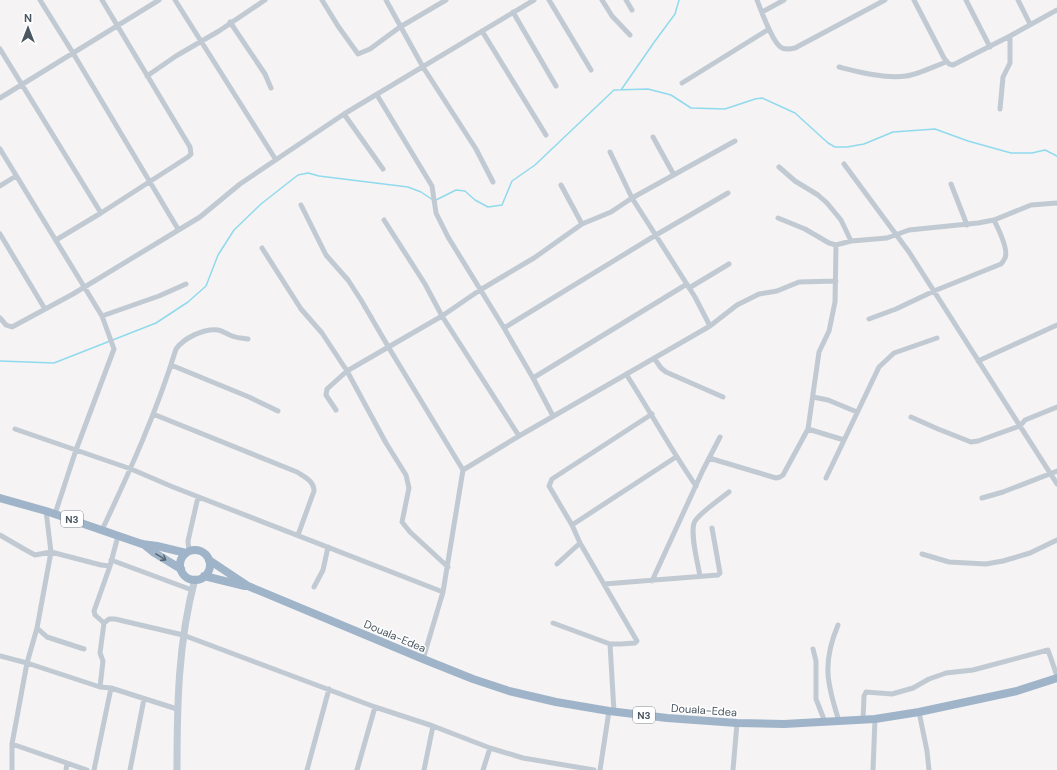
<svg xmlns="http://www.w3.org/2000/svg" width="1057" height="770" font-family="'DM Sans',sans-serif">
  <rect width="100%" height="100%" fill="#f5f3f3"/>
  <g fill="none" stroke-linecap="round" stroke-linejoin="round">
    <path stroke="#90daee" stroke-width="1.5" d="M 621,90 L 655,41 L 675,14 L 679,0
      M 436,200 L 456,190 L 465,191 L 475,200 L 488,207 L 502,205 L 512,181 L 535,165 L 614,90 L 648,89 L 671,95 L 691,108 L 725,109 L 755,99 L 762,98 L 795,113 L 828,143 L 835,147 L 847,147 L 864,144 L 893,132 L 935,129 L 968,141 L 1011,153 L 1032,153 L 1045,150 L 1057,156
      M 0,361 L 54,363 L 156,323 L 188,302 L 206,286 L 218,255 L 234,230 L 261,204 L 298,175 L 308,173 L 319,176 L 408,187 L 421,192 L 433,200"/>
    <path stroke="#c1cad2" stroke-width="5" d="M 40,0 L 73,53 L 178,229
      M 175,0 L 276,160
      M 322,0 L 338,26 L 358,54 L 370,49 L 400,27 L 446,0
      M 386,0 L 423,67 L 476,149 L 493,182
      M 549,0 L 591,70
      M 602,0 L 612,16 L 630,35
      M 626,0 L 632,10
      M 757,0 C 761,10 773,44 782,48 C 786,50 791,49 795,48 L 885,0
      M 914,0 L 944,58 L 949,64 L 953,65 L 1010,36 L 1057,10
      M 966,0 L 990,47
      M 1018,0 L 1030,24
      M 513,12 L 556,86
      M 762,12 L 784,0
      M 230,22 L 265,74 L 271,88
      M 482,31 L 546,135
      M 0,49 L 101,213
      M 839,67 C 859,72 885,79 906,76 C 917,75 935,66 946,62
      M 147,76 L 176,56 L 219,31 L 265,0
      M 682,83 L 769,29
      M 377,95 L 432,186 L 436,213 L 448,237 L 504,328 L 533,378 L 553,416
      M 0,98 L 159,0
      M 1000,109 L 1003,77 L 1010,63 L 1010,36
      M 344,114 L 383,169
      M 653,137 L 674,175
      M 0,149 L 102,316 L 114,349 L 76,450 L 55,514
      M 610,152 L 632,198 L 695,297 L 710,326
      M 844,164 L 909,252 L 1057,484
      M 779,167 L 795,181 L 818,195 L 827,203 L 841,220 L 851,241
      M 951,184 L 967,225
      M 561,185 L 582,224
      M 0,186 L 16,176
      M 301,205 L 326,255 L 348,280 L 361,300 L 389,348 L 463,470 L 443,592 L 423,659
      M 778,218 L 805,229 L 829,243 L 836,245 L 851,241 L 887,238 L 909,230 L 978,223 L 994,220 L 1031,205 L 1057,203
      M 384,220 L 425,284 L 442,316 L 519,436
      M 0,234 L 45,309
      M 56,240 L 101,213 L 188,157 L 191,154 L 190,147 L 102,0
      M 262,248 L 301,309 L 322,333 L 347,371 L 386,443 L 406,475 L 409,488 L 402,522 L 410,532 L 448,567
      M 689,288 L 729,264
      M 102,316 L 159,296 L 186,284
      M 0,318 L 6,325 L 12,327 L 73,294 L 200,217 L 240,184 L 344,114 L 534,0
      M 869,319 L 896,309 L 934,291 L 1001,264 C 1003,262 1004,260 1005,258 C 1009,249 998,228 994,220
      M 504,328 L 656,235 L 728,193
      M 654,358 L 661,368 L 666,372 L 723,397
      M 978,361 L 1057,325
      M 171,365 L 249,397 L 278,411
      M 626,374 C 650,411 671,450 696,486
      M 533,378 L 687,284
      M 813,397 L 828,400 L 857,412
      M 336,410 L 326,395 L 327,389 L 347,371 L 442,316 L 480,290 L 534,258 L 582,224 L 611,212 L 632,198 L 735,141
      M 153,414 L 297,472 C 305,477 314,481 314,491 L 298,535
      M 911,417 L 938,429 L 971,442 L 978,441 L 1020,426 L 1025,420 L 1057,407
      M 15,429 L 131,469 L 173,487 L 443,592
      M 808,429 L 844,440
      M 709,458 L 776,478 L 780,477 L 783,475 L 808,429 L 819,352 L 829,331 L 835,302 L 836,245
      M 463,470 L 519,436 L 710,326 L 737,305 L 759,294 L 777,291 L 799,282 L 836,281
      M 826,478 L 879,367 L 894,353 L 937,338
      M 982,498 L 1003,492 L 1057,471
      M 572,525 L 676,457
      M 102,530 C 130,471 157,411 176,349 C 184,338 204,328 218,330 C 223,331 227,334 232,336 C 237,338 242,338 248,339
      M 0,535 L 24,549 L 35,555 L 51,552 L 101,565 L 110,566 L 118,536
      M 189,552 L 188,541 L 198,497
      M 922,554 L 949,562 L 986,564 L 1003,561 L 1030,553 L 1057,540
      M 111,560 L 192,590
      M 557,564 L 580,543
      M 700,576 C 698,564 689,531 695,521 C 701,512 720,499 729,492
      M 652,581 L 703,470 L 720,437
      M 604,584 L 718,575 L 720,573 L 712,528
      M 314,587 L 323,570 L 328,547
      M 104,623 L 95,615 L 94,611 L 110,566
      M 553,623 L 610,644 L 621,644 L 635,643 L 637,641 L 580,543 L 572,525 L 549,486 L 552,479 L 652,414
      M 838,625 C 822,663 827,684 839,721
      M 37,628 L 47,637 L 84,649
      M 610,644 L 614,712
      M 813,649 L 816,661 L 816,699 L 825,722
      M 0,656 L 27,663 L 100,687 L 111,688 L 177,709
      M 100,687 L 103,661 L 100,653 L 104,623 L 109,619 L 115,619 L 183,635 L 375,707 L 433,726 L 490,748 L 523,758 L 594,770
      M 919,712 L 927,751 L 929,770
      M 863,720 L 864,696 L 866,692 L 892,694 L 913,688 L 929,679 L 946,673 L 973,670 L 1048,650 L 1057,676
      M 12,744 L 87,770
      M 12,770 L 12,744 L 27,663 L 37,628 L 51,552 L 46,511
      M 66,770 L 67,763
      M 94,770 L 111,688
      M 130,770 L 144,699
      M 307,770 L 329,689
      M 357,770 L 375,707
      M 424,770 L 433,726
      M 483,770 L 490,748
      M 600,770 L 609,711
      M 733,770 L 737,723
      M 873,770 L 875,719"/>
    <path stroke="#c1cbd6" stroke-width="7" d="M 177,770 C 177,706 178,642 195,579"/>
    <path stroke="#9fb4c9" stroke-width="8" d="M 0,498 L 46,511 L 142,544 L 157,546 L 186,553
      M 143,544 L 153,552 L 181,569
      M180 565a15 15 0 1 1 30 0a15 15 0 1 1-30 0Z
      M 209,560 L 248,586 L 423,659 L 473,679 L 509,691 L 556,702 L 609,711 L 667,718 L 737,723 L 784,724 L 875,719 L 919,712 L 1017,691 L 1057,678
      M 204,576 L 245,586"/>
  </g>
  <defs><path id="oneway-shaft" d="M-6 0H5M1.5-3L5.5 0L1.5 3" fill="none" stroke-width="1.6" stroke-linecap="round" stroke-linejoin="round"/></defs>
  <use stroke="#5b6976" href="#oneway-shaft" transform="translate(161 557) rotate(31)"/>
  <g text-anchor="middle" stroke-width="3" stroke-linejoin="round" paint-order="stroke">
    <g fill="#fff" stroke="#808990" stroke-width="1">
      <rect x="61" y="511" width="22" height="16" rx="3"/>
      <rect x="633" y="707" width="22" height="16" rx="3"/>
    </g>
    <g font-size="10" font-weight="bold" fill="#4a5661">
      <text x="72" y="523">N3</text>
      <text x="644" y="719">N3</text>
    </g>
    <g font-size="11" fill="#4a5661" stroke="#fff">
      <text transform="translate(395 636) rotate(23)" y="4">Douala-Edea</text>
      <text transform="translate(704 710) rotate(4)" y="4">Douala-Edea</text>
    </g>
  </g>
  <g transform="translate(28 28)" stroke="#ffffff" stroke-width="3" paint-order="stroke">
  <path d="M0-3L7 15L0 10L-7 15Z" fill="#4a5661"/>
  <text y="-6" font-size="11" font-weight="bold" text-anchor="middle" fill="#4a5661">N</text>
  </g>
</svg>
